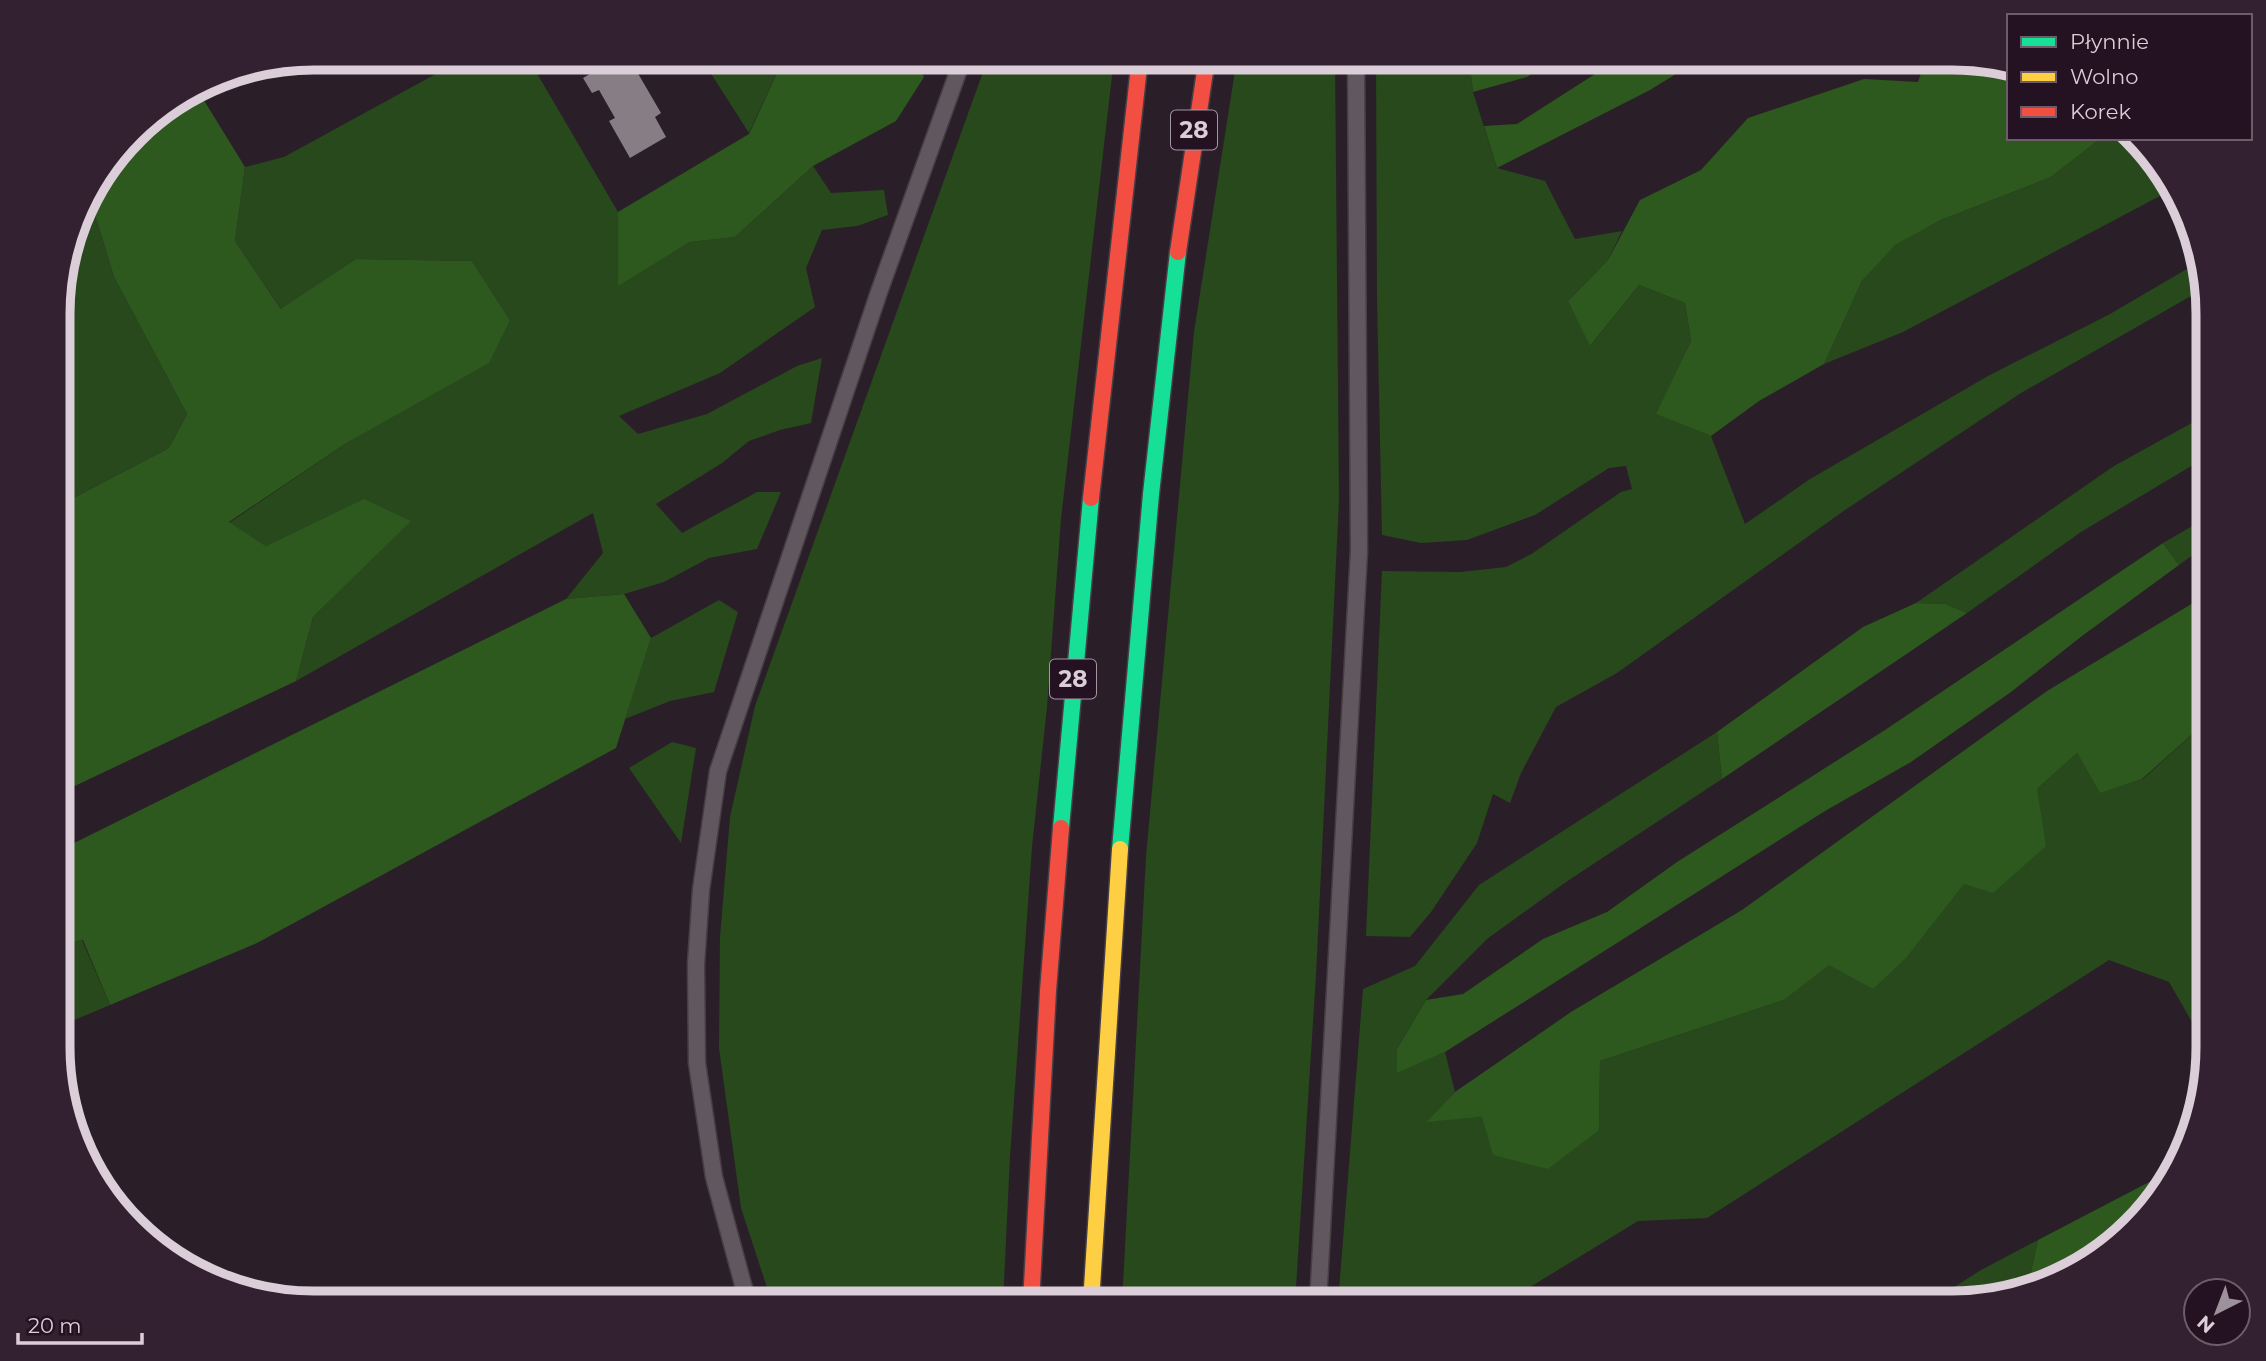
<svg xmlns="http://www.w3.org/2000/svg" width="2266" height="1361" font-family="Montserrat,sans-serif">
  <rect width="100%" height="100%" fill="#2a1f28"/>
  <path fill="#27491c" d="M 465,58 L 528,58 L 618,212 L 618,285 L 690,242 L 735,237 L 813,166 L 831,193 L 884,190 L 888,215 L 857,226 L 822,230 L 806,268 L 815,307 L 720,373 L 619,416 L 638,434 L 707,414 L 797,366 L 822,358 L 811,423 L 780,430 L 749,441 L 722,463 L 656,504 L 682,533 L 757,492 L 781,492 L 757,549 L 709,558 L 664,582 L 624,594 L 566,599 L 603,553 L 593,513 L 296,681 L 313,617 L 410,521 L 364,500 L 266,546 L 229,523 L 348,442 L 510,320 L 472,261 L 356,259 L 282,310 L 235,241 L 245,167 L 284,157 Z
    M 701,58 L 784,58 L 749,133 Z
    M 988,58 L 1114,58 L 1061,519 L 1047,707 L 1032,847 L 1010,1157 L 1003,1303 L 772,1303 L 741,1208 L 719,1048 L 720,937 L 730,817 L 755,706 Z
    M 1237,58 L 1335,58 L 1339,500 L 1316,975 L 1295,1303 L 1122,1303 L 1146,856 L 1194,332 Z
    M 1376,58 L 1469,58 L 1473,92 L 1497,168 L 1545,181 L 1575,239 L 1622,231 L 1608,260 L 1568,301 L 1591,345 L 1639,285 L 1685,303 L 1691,341 L 1657,414 L 1711,436 L 1745,524 L 1810,479 L 1988,376 L 2110,314 L 2197,263 L 2205,288 L 2021,393 L 1845,510 L 1617,673 L 1556,707 L 1521,773 L 1510,803 L 1493,794 L 1477,843 L 1431,912 L 1410,937 L 1366,936 L 1382,571 L 1460,572 L 1506,567 L 1533,553 L 1621,492 L 1632,489 L 1626,466 L 1609,468 L 1535,515 L 1467,540 L 1421,543 L 1382,535 L 1377,299 Z
    M 2101,138 L 2126,138 L 2175,188 L 1903,332 L 1824,364 L 1862,281 L 1894,245 L 1941,220 L 2051,177 Z
    M 89,195 L 114,277 L 187,414 L 169,448 L 60,505 L 60,281 L 84,200 Z
    M 2208,414 L 2208,456 L 2081,532 L 1967,613 L 1946,604 L 1916,603 L 2114,466 Z
    M 2208,517 L 2208,544 L 2179,565 L 2163,543 Z
    M 719,600 L 738,612 L 714,692 L 670,701 L 625,719 L 651,638 Z
    M 2208,720 L 2208,1050 L 2169,982 L 2109,960 L 1707,1218 L 1638,1221 L 1504,1303 L 1338,1303 L 1363,989 L 1415,966 L 1479,885 L 1717,732 L 1722,779 L 1566,882 L 1487,939 L 1426,1000 L 1397,1049 L 1398,1072 L 1445,1052 L 1455,1092 L 1427,1121 L 1482,1117 L 1599,1130 L 1600,1061 L 1784,1000 L 1829,964 L 1907,957 L 2037,789 L 2077,753 L 2100,792 L 2143,779 Z
    M 672,742 L 696,748 L 681,843 L 629,768 Z
    M 82,940 L 110,1005 L 60,1026 L 60,944 Z
    M 2038,1240 L 2028,1285 L 1968,1303 L 1941,1303 L 1937,1298 L 1981,1270 Z"/>
  <path fill="#2d581e" d="M 784,58 L 914,58 L 924,77 L 896,121 L 813,166 L 735,237 L 690,242 L 618,286 L 618,212 L 749,134 Z
    M 1469,58 L 1558,58 L 1527,77 L 1473,92 Z
    M 1620,58 L 1702,58 L 1650,90 L 1497,168 L 1484,126 L 1517,124 Z
    M 1926,58 L 1952,58 L 2009,73 L 2009,138 L 2101,138 L 2051,177 L 1941,220 L 1895,245 L 1862,281 L 1824,364 L 1759,401 L 1711,436 L 1656,414 L 1691,341 L 1685,303 L 1639,285 L 1590,346 L 1568,301 L 1608,260 L 1640,200 L 1701,170 L 1748,118 L 1864,79 L 1918,82 Z
    M 197,89 L 245,167 L 235,241 L 281,309 L 356,259 L 472,261 L 510,320 L 489,363 L 348,442 L 229,522 L 266,546 L 364,499 L 411,521 L 313,617 L 296,681 L 60,793 L 60,505 L 169,448 L 187,414 L 114,277 L 89,195 L 145,122 Z
    M 2163,543 L 2179,565 L 2082,636 L 2011,692 L 1911,762 L 1825,811 L 1445,1052 L 1397,1073 L 1397,1049 L 1426,1000 L 1463,994 L 1543,939 L 1607,912 L 1677,862 L 1885,730 Z
    M 624,594 L 651,638 L 616,748 L 257,943 L 110,1005 L 83,940 L 60,944 L 60,850 L 566,599 Z
    M 2208,594 L 2208,648 L 2205,652 L 2208,656 L 2208,720 L 2142,779 L 2100,793 L 2077,753 L 2037,789 L 2046,846 L 1993,893 L 1964,884 L 1907,957 L 1873,989 L 1829,965 L 1784,1000 L 1600,1061 L 1599,1130 L 1548,1169 L 1493,1155 L 1482,1117 L 1426,1122 L 1455,1092 L 1571,1012 L 1742,910 L 2047,691 Z
    M 1916,603 L 1946,604 L 1967,613 L 1722,779 L 1717,732 L 1863,627 Z
    M 2176,1168 L 2174,1175 L 2080,1269 L 2028,1285 L 2038,1240 Z"/>
  <path fill="#877d85" d="M 617,58 L 629,58 L 661,113 L 655,117 L 666,137 L 630,158 L 609,121 L 615,118 L 599,90 L 592,93 L 583,78 Z"/>
  <g fill="none" stroke-linecap="round" stroke-linejoin="round">
    <defs>
      <path id="lane" d="M 748,1303 L 714,1177 L 697,1063 L 696,964 L 701,890 L 718,771 L 879,292 L 963,58
        M 1318,1303 L 1359,551 L 1356,58"/>
      <path id="fast" d="M 1061,828 L 1091,498
        M 1120,849 L 1151,494 L 1178,252"/>
      <path id="slow" d="M 1091,1303 L 1120,849"/>
      <path id="jam" d="M 1178,252 L 1207,58
        M 1091,498 L 1140,58
        M 1031,1303 L 1048,991 L 1061,828"/>
    </defs>
    <use href="#lane" stroke="#463d45" stroke-width="19"/>
    <use href="#fast" stroke="#463d45" stroke-width="19"/>
    <use href="#slow" stroke="#463d45" stroke-width="19"/>
    <use href="#jam" stroke="#463d45" stroke-width="19"/>
    <use href="#lane" stroke="#61585f" stroke-width="16"/>
    <use href="#fast" stroke="#16e098" stroke-width="16"/>
    <use href="#slow" stroke="#ffcf43" stroke-width="16"/>
    <use href="#jam" stroke="#f24e42" stroke-width="16"/>
  </g>
  <g text-anchor="middle" stroke-width="7" stroke-linejoin="round" paint-order="stroke">
    <g fill="#241122" stroke="#a495a2" stroke-width="2">
      <rect x="1171" y="110.5" width="46" height="39" rx="5"/>
      <rect x="1050" y="659.5" width="46" height="39" rx="5"/>
    </g>
    <g font-size="23" font-weight="bold" fill="#dbced9">
      <text x="1194" y="138">28</text>
      <text x="1073" y="687">28</text>
    </g>
  </g>
  <path d="M0 0H2266V1361H0ZM314 70H1952A244 244 0 0 1 2196 314V1047A244 244 0 0 1 1952 1291H314A244 244 0 0 1 70 1047V314A244 244 0 0 1 314 70Z" fill="#332031" fill-rule="evenodd"/>
  <path fill="none" stroke="#dbced9" stroke-width="9" d="M314 70H1952A244 244 0 0 1 2196 314V1047A244 244 0 0 1 1952 1291H314A244 244 0 0 1 70 1047V314A244 244 0 0 1 314 70Z"/>
  <rect x="2007" y="14" width="245" height="126" fill="#241122" stroke="#6d5d6b" stroke-width="2"/>
  <rect x="2021" y="37" width="35" height="10" fill="#16e098" stroke="#6d5d6b" stroke-width="2"/>
  <text x="2070" y="49" font-size="21" fill="#dbced9">Płynnie</text>
  <rect x="2021" y="72" width="35" height="10" fill="#ffcf43" stroke="#6d5d6b" stroke-width="2"/>
  <text x="2070" y="84" font-size="21" fill="#dbced9">Wolno</text>
  <rect x="2021" y="107" width="35" height="10" fill="#f24e42" stroke="#6d5d6b" stroke-width="2"/>
  <text x="2070" y="119" font-size="21" fill="#dbced9">Korek</text>
  <g transform="translate(2217 1312) rotate(222)"><circle r="33" fill="#241122" stroke="#6d5d6b" stroke-width="2"/>
  <path d="M0-5L12 26L0 18L-12 26Z" fill="#9d919b"/>
  <text y="-10" font-size="19" font-weight="bold" text-anchor="middle" fill="#dbced9">N</text>
  </g>
  <path d="M18 1333v10h124v-10" fill="none" stroke="#dbced9" stroke-width="3.5"/>
  <text x="28" y="1333" font-size="21" fill="#dbced9" stroke="#241122" stroke-width="5" paint-order="stroke">20 m</text>
</svg>
